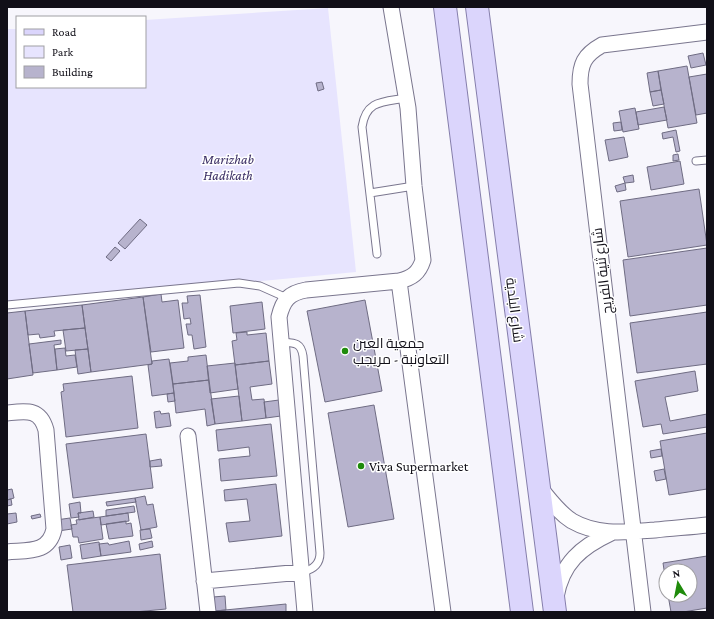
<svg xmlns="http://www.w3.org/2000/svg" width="714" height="619" font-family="'Crimson Pro',Cairo,serif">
  <rect width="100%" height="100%" fill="#f7f6fc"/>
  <path fill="#e7e4fe" d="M 328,8 L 356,272 L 7,305 L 7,29 L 17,29 L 17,87 L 145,87 L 145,20 Z"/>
  <path fill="#b7b3cd" stroke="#6f6c83" d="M 703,53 L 706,65 L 691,68 L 688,56 Z
    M 687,66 L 697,123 L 668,128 L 658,71 Z
    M 658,71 L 661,90 L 650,92 L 647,73 Z
    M 707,74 L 707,113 L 696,115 L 689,77 Z
    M 322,82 L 324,89 L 318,91 L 316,83 Z
    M 661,90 L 664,104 L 653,106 L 650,92 Z
    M 664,107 L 667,120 L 638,125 L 636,112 Z
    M 635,108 L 639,129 L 623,132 L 619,111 Z
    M 621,122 L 622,130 L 614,131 L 613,123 Z
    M 676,130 L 680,151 L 676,152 L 673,137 L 663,139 L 662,133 Z
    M 624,137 L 628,157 L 609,161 L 605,140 Z
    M 678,154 L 679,160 L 673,161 L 673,155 Z
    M 680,161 L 684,184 L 651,190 L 647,167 Z
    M 633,175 L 634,182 L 625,183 L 623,177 Z
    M 625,183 L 626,190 L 617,192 L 615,186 Z
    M 699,189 L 707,245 L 628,257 L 620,201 Z
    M 140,219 L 147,225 L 125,249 L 118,243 Z
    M 115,247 L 120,251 L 111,261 L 106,257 Z
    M 707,248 L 707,305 L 630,316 L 623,260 Z
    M 161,294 L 162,302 L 178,300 L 184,348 L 151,352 L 143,297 Z
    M 200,295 L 206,347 L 194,349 L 192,335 L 188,335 L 186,324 L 191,324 L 190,318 L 184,319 L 182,303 L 188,303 L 187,296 Z
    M 143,297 L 152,364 L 91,372 L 82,305 Z
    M 365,300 L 382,391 L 325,402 L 307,311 Z
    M 262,302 L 265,329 L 233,333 L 230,306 Z
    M 82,305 L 85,328 L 54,331 L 55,336 L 40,338 L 39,334 L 28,335 L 25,311 Z
    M 25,311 L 33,375 L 7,379 L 7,313 Z
    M 707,312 L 707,364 L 637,373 L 630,323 Z
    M 85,328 L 88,349 L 66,351 L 63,330 Z
    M 247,332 L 247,335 L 266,333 L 269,361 L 235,365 L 232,341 L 237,340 L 236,333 Z
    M 61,340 L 61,344 L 54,345 L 57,370 L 33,373 L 29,344 Z
    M 65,348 L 66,356 L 75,355 L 77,367 L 57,370 L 55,349 Z
    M 88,349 L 91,372 L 78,374 L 75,350 Z
    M 206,355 L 209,380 L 173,384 L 170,363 L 188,361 L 188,357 Z
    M 169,359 L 174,393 L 152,396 L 148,365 L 152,364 L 152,361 Z
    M 269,361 L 272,384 L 250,387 L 252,400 L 264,399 L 266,418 L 242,421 L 235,365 Z
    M 235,363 L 238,389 L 210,393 L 207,366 Z
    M 695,371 L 698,391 L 665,397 L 670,421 L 707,414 L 707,427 L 663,434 L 661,424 L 643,427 L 635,381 Z
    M 132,376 L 138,428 L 66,437 L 61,392 L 64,391 L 63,384 Z
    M 209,380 L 215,424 L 207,426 L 205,409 L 176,413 L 173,384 Z
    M 174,393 L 175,401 L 168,402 L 167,394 Z
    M 239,396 L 242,421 L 215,424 L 211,399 Z
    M 279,400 L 281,416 L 266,418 L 264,402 Z
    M 374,405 L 394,519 L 348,527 L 328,413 Z
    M 160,411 L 161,414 L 169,413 L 171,426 L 156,428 L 154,412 Z
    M 271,424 L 277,476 L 221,481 L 219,459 L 250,456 L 249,447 L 218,451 L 216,430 Z
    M 707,433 L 707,489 L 669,495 L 660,441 Z
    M 146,434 L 153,488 L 73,498 L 66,444 Z
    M 661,449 L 662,456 L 651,458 L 650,451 Z
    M 161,459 L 162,466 L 150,467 L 150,461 Z
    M 664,469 L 666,479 L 656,481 L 654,471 Z
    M 276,484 L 282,536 L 229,542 L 226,523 L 250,521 L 247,499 L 225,501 L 224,490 Z
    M 12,489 L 14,498 L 7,500 L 7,490 Z
    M 145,496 L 147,505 L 153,504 L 157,527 L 141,530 L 135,498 Z
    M 135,498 L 136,502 L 107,506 L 106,502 Z
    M 11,499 L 12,505 L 7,506 L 7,500 Z
    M 80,502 L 81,513 L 78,513 L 79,517 L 71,518 L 69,504 Z
    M 134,506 L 135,512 L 106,516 L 106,510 Z
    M 93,511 L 94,517 L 79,520 L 78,513 Z
    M 16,513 L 17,522 L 7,524 L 7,514 Z
    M 128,513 L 129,521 L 101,525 L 100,517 Z
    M 40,514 L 41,517 L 32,519 L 31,516 Z
    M 100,517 L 103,539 L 79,543 L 78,537 L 73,537 L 71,525 L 77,524 L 76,520 Z
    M 70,518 L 72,529 L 58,531 L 56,520 Z
    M 126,521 L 126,524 L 131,523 L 133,536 L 109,539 L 106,524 Z
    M 150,529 L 152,538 L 141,540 L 140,530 Z
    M 129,541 L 131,552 L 101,556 L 99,544 L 108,543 L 109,545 Z
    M 152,541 L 153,547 L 140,550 L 139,544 Z
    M 99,542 L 101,556 L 82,559 L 80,545 Z
    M 70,545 L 72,558 L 61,560 L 59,547 Z
    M 160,554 L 166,609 L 135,612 L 73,612 L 67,565 Z
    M 707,556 L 707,608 L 683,612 L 671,612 L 668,595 L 690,595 L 690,571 L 666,571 L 666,583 L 663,563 Z
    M 225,596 L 226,610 L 215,611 L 213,597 Z
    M 286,604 L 286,612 L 215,612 L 215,611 Z"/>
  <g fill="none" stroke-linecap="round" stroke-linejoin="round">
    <defs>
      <path id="service" d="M 696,161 L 707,160
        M 370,193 L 414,186
        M 377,254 L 362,127 C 366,100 383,102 406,98
        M 7,305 L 239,283 L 260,286 L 287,298
        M 281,342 C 294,343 301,342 303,356 L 320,553 C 320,565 312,570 302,572"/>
      <path id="minor" d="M 399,281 L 443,612
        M 7,413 C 26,411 40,408 46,430 L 54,529 C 49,554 27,550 7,552
        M 188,436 L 208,612
        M 540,488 C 550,500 559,513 572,521 C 598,536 626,532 655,530 C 673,528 690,527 707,525
        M 204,581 L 302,572
        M 556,597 C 562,563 581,547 611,533
        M 305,612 L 279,317 C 283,300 289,293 306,290 L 399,281 C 412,278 419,273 423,260 L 414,186 L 408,108 L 391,7
        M 643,612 L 580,84 C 580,64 584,55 602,45 L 707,32"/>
      <path id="primary" d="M 445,7 L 522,612
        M 477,7 L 555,612"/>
    </defs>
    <use href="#service" stroke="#7a768e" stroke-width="9"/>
    <use href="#minor" stroke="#7a768e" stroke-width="17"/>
    <use href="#primary" stroke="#857eab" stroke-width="24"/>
    <use href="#service" stroke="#fff" stroke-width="7"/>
    <use href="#minor" stroke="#fff" stroke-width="15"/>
    <use href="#primary" stroke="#dbd5fc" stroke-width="22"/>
  </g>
  <g fill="#1f8b0b" stroke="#fff" stroke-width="1.5">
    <circle cx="345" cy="351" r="4"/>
    <circle cx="361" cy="466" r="4"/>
  </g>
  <g text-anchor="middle" stroke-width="3" stroke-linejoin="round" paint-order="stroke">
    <g font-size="14" font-style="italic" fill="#3a2e64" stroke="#fff">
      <text x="228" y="164">Marizhab<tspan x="228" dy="16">Hadikath</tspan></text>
    </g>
    <g font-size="14" fill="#110f18" stroke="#fff">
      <text transform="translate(602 271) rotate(-97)" y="5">شارع ثنية الفريج</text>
      <text transform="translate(515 310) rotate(83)" y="5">شارع البلدية</text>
    </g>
    <g font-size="14" fill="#110f18" stroke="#fff" text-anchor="start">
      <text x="353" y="348">جمعية العبن<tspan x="353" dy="16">التعاونبة - مريجب</tspan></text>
      <text x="369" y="471">Viva Supermarket</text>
    </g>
  </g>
  <rect width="714" height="619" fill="none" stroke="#110f18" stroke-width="16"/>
  <rect x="16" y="16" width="130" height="72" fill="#ffffff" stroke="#a09fa3"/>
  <rect x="24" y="29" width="20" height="6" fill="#dbd5fc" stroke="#a09fa3"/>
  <text x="52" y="36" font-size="12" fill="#110f18">Road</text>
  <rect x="24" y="46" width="20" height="12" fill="#e7e4fe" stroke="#a09fa3"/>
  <text x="52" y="56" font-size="12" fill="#110f18">Park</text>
  <rect x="24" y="66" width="20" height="12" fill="#b7b3cd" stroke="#a09fa3"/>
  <text x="52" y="76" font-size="12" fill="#110f18">Building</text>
  <g transform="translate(678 583) rotate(350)"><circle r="19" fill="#ffffff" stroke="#a09fa3"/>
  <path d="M0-3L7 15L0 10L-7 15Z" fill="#1f8b0b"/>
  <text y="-6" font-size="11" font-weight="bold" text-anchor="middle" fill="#110f18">N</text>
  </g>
</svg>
